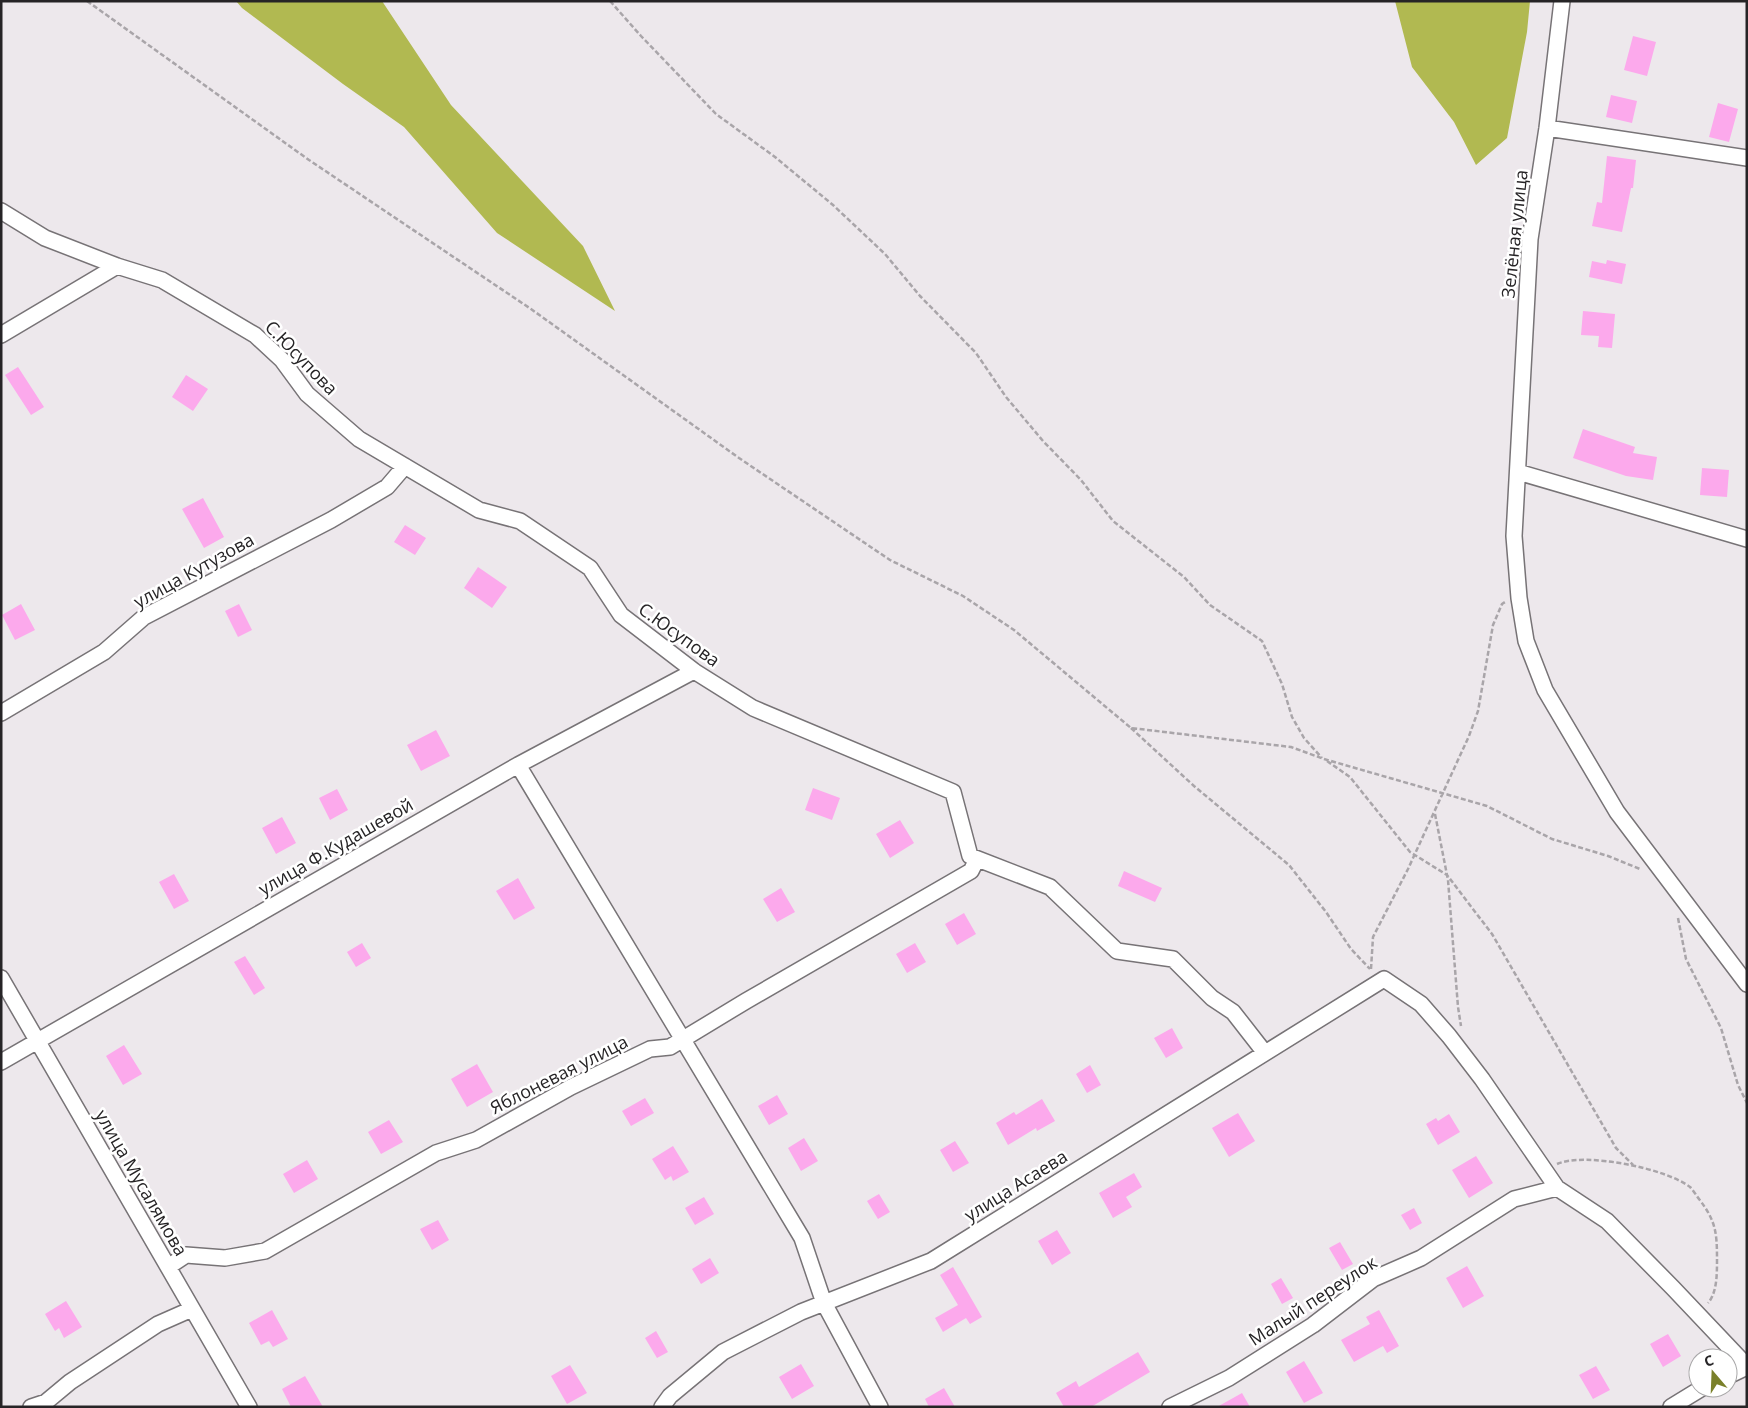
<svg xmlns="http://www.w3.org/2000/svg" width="1748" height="1408" font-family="'Open Sans',sans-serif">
  <rect width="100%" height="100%" fill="#ede8ec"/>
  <path fill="#b1b951" d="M 236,1 L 382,1 L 451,105 L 583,246 L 615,311 L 497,233 L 404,127 L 343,84 L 242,8 Z
    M 1395,1 L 1530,1 L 1527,32 L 1507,138 L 1476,165 L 1454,122 L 1412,67 Z"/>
  <path fill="#fca9ec" d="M 1633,36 L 1656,42 L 1647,76 L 1624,70 Z
    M 1611,95 L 1637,101 L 1632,123 L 1606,117 Z
    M 1718,103 L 1738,109 L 1729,142 L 1709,137 Z
    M 1607,156 L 1636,160 L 1633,188 L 1631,188 L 1622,232 L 1592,226 L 1597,202 L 1602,203 Z
    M 1607,260 L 1626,264 L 1622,284 L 1589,277 L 1592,261 L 1606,264 Z
    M 1583,311 L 1615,314 L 1612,348 L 1598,347 L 1599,336 L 1581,335 Z
    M 18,367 L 44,407 L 31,415 L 5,375 Z
    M 186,375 L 208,389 L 193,411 L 172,397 Z
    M 1583,429 L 1635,447 L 1633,453 L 1657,457 L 1653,480 L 1626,476 L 1573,458 Z
    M 1702,468 L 1729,470 L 1727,497 L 1700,495 Z
    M 203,498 L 224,537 L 204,548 L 182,509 Z
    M 405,525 L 426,538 L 415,555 L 394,542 Z
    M 478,567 L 507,587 L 492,608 L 464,588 Z
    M 21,604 L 35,630 L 15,640 L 2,615 Z
    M 239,604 L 252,630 L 238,637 L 225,611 Z
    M 436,730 L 450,756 L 421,771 L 407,745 Z
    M 813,788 L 840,798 L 832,820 L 805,810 Z
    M 337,789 L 348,810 L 330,820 L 319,798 Z
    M 282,817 L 296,843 L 276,854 L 262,828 Z
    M 900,820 L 914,843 L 890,858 L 876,834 Z
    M 1124,871 L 1162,888 L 1155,902 L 1118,886 Z
    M 174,874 L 189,901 L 174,909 L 159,882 Z
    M 518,878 L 535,908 L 514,920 L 496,891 Z
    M 781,888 L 795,912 L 777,922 L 763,899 Z
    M 964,913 L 976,934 L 957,945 L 945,924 Z
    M 362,943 L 371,958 L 356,967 L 347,952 Z
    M 915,943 L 926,962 L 907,973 L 896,954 Z
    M 245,956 L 265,988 L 254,995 L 234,962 Z
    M 1172,1028 L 1183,1048 L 1166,1058 L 1154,1038 Z
    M 124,1045 L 142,1074 L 123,1085 L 106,1056 Z
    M 477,1064 L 493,1092 L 467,1107 L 451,1079 Z
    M 1090,1065 L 1101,1085 L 1087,1093 L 1076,1074 Z
    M 777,1095 L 788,1114 L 769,1125 L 758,1106 Z
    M 645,1098 L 654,1113 L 631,1126 L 622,1111 Z
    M 1042,1099 L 1055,1121 L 1037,1131 L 1036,1128 L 1008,1145 L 996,1123 L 1014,1112 L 1016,1115 Z
    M 1238,1113 L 1255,1141 L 1229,1157 L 1212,1128 Z
    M 1449,1114 L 1460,1132 L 1438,1145 L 1426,1124 L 1436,1118 L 1438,1121 Z
    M 389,1120 L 403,1142 L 381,1154 L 368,1132 Z
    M 804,1138 L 818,1161 L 801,1171 L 788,1148 Z
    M 955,1141 L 969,1163 L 953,1172 L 940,1150 Z
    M 673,1146 L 689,1172 L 673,1181 L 671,1176 L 665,1180 L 652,1159 Z
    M 1476,1156 L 1493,1183 L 1469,1198 L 1452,1170 Z
    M 307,1160 L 318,1179 L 294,1193 L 283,1174 Z
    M 1134,1173 L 1142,1187 L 1126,1197 L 1132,1207 L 1113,1218 L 1099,1193 Z
    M 879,1194 L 890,1212 L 878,1219 L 867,1201 Z
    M 704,1197 L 714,1214 L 695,1225 L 685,1208 Z
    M 1414,1208 L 1422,1223 L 1410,1230 L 1401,1215 Z
    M 438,1220 L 449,1240 L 432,1250 L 420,1229 Z
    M 1057,1230 L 1071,1253 L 1052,1265 L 1038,1241 Z
    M 1340,1242 L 1353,1264 L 1342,1270 L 1329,1248 Z
    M 710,1258 L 719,1273 L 701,1284 L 692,1269 Z
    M 1467,1266 L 1484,1296 L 1463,1308 L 1446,1278 Z
    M 953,1267 L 982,1317 L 970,1324 L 966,1318 L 943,1332 L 935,1318 L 958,1305 L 940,1275 Z
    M 1281,1278 L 1293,1298 L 1282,1304 L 1271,1284 Z
    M 66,1301 L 82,1327 L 64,1338 L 59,1328 L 55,1331 L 45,1314 Z
    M 272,1310 L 288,1339 L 273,1347 L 269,1341 L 261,1345 L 249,1323 Z
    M 1379,1310 L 1399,1346 L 1387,1353 L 1383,1346 L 1354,1362 L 1341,1340 L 1370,1324 L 1366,1317 Z
    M 656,1331 L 668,1352 L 657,1358 L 645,1338 Z
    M 1668,1334 L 1681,1356 L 1663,1367 L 1650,1344 Z
    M 1138,1352 L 1150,1372 L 1091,1407 L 1064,1407 L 1056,1393 L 1076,1381 L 1079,1387 Z
    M 1304,1361 L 1323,1393 L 1304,1403 L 1286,1372 Z
    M 801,1364 L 814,1386 L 792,1399 L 779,1377 Z
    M 570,1365 L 587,1393 L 567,1404 L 551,1376 Z
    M 1596,1366 L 1610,1390 L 1593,1399 L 1579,1375 Z
    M 305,1376 L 323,1407 L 291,1407 L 282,1389 Z
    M 944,1388 L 955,1407 L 929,1407 L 925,1399 Z
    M 1242,1393 L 1250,1407 L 1217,1407 Z"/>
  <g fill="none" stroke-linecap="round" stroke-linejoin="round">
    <defs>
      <path id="minor" d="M 1562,1 L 1547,128 L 1530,239 L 1514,536 L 1519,598 L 1526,641 L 1545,690 L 1617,812 L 1747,984
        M 1547,128 L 1747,158
        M 1,211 L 45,238 L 117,266 L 162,280 L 255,335 L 282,360 L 307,394 L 359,439 L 479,510 L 520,521 L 590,568 L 621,615 L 694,671 L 753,708 L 953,792 L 970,856 L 1050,887 L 1117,951 L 1173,959 L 1212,998 L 1233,1012 L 1265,1053
        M 1,335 L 117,266
        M 1518,472 L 1747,539
        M 1,713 L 104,652 L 144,617 L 331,520 L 387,487 L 405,466
        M 518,765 L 802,1238 L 824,1303 L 880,1407
        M 1,978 L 249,1407
        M 1,1062 L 518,765 L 694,671
        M 168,1267 L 186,1255 L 225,1258 L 265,1251 L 436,1153 L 476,1140 L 571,1087 L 650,1049 L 670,1047 L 746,1001 L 971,871 L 977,859
        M 1728,1376 L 1747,1367
        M 31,1407 L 46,1402 L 70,1382 L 158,1324 L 192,1309
        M 662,1407 L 670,1396 L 723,1352 L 801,1312 L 931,1261 L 1384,979 L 1421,1004 L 1449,1036 L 1482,1079 L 1557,1188 L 1607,1221 L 1673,1288 L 1747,1366
        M 1170,1407 L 1229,1378 L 1313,1325 L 1373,1279 L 1421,1258 L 1514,1199 L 1557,1188
        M 1671,1407 L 1702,1388"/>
    </defs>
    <use href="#minor" stroke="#777376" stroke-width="18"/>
    <path stroke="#a9a5a9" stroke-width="2.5" stroke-dasharray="5 2.5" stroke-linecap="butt" d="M 87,1 L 309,160 L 531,309 L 739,458 L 890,560 L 963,596 L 1014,630 L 1131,728 L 1291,747 L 1324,759 L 1487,806 L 1552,839 L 1608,856 L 1640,869
      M 610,1 L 641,36 L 716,114 L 775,157 L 833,205 L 885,254 L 920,296 L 976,353 L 1006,397 L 1043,441 L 1081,480 L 1113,521 L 1184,577 L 1210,605 L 1262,641 L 1282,684 L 1292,717 L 1304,738 L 1322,758
      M 1131,728 L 1194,786 L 1289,865 L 1326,912 L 1351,949 L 1370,969
      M 1327,761 L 1350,777 L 1410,852 L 1447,875 L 1492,934 L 1616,1148 L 1633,1165
      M 1435,814 L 1448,880 L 1458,1007 L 1461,1026
      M 1678,918 L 1686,959 L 1721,1028 L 1738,1085 L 1747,1103
      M 1371,969 L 1373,937 L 1408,869 L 1469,736 L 1478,711 L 1493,625 L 1502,604 L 1505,602
      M 1557,1164 C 1585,1152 1665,1168 1690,1187 C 1693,1190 1696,1195 1699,1199 C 1716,1221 1717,1233 1717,1260 C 1717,1274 1717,1293 1708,1303"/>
    <use href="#minor" stroke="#fff" stroke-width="15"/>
  </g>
  <g text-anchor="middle" stroke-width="5" stroke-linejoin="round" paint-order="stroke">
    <g font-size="18" fill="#262426" stroke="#fff">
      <text transform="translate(1515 234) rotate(-84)" y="6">Зелёная улица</text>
      <text transform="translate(301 358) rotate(46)" y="6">С.Юсупова</text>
      <text transform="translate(194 571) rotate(-29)" y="6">улица Кутузова</text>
      <text transform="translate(679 635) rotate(36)" y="6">С.Юсупова</text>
      <text transform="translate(336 847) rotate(-30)" y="6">улица Ф.Кудашевой</text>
      <text transform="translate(559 1075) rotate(-27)" y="6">Яблоневая улица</text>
      <text transform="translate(141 1183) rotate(60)" y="6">улица Мусалямова</text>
      <text transform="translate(1016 1186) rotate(-32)" y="6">улица Асаева</text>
      <text transform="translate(1313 1301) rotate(-33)" y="6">Малый переулок</text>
    </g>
  </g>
  <rect width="1748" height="1408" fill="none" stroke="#262426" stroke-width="5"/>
  <g transform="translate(1713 1373) rotate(341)"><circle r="24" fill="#ffffff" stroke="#a8a7a8"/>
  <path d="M0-4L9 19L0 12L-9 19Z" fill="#7a802a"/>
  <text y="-8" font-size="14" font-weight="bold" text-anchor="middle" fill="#262426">С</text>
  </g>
</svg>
